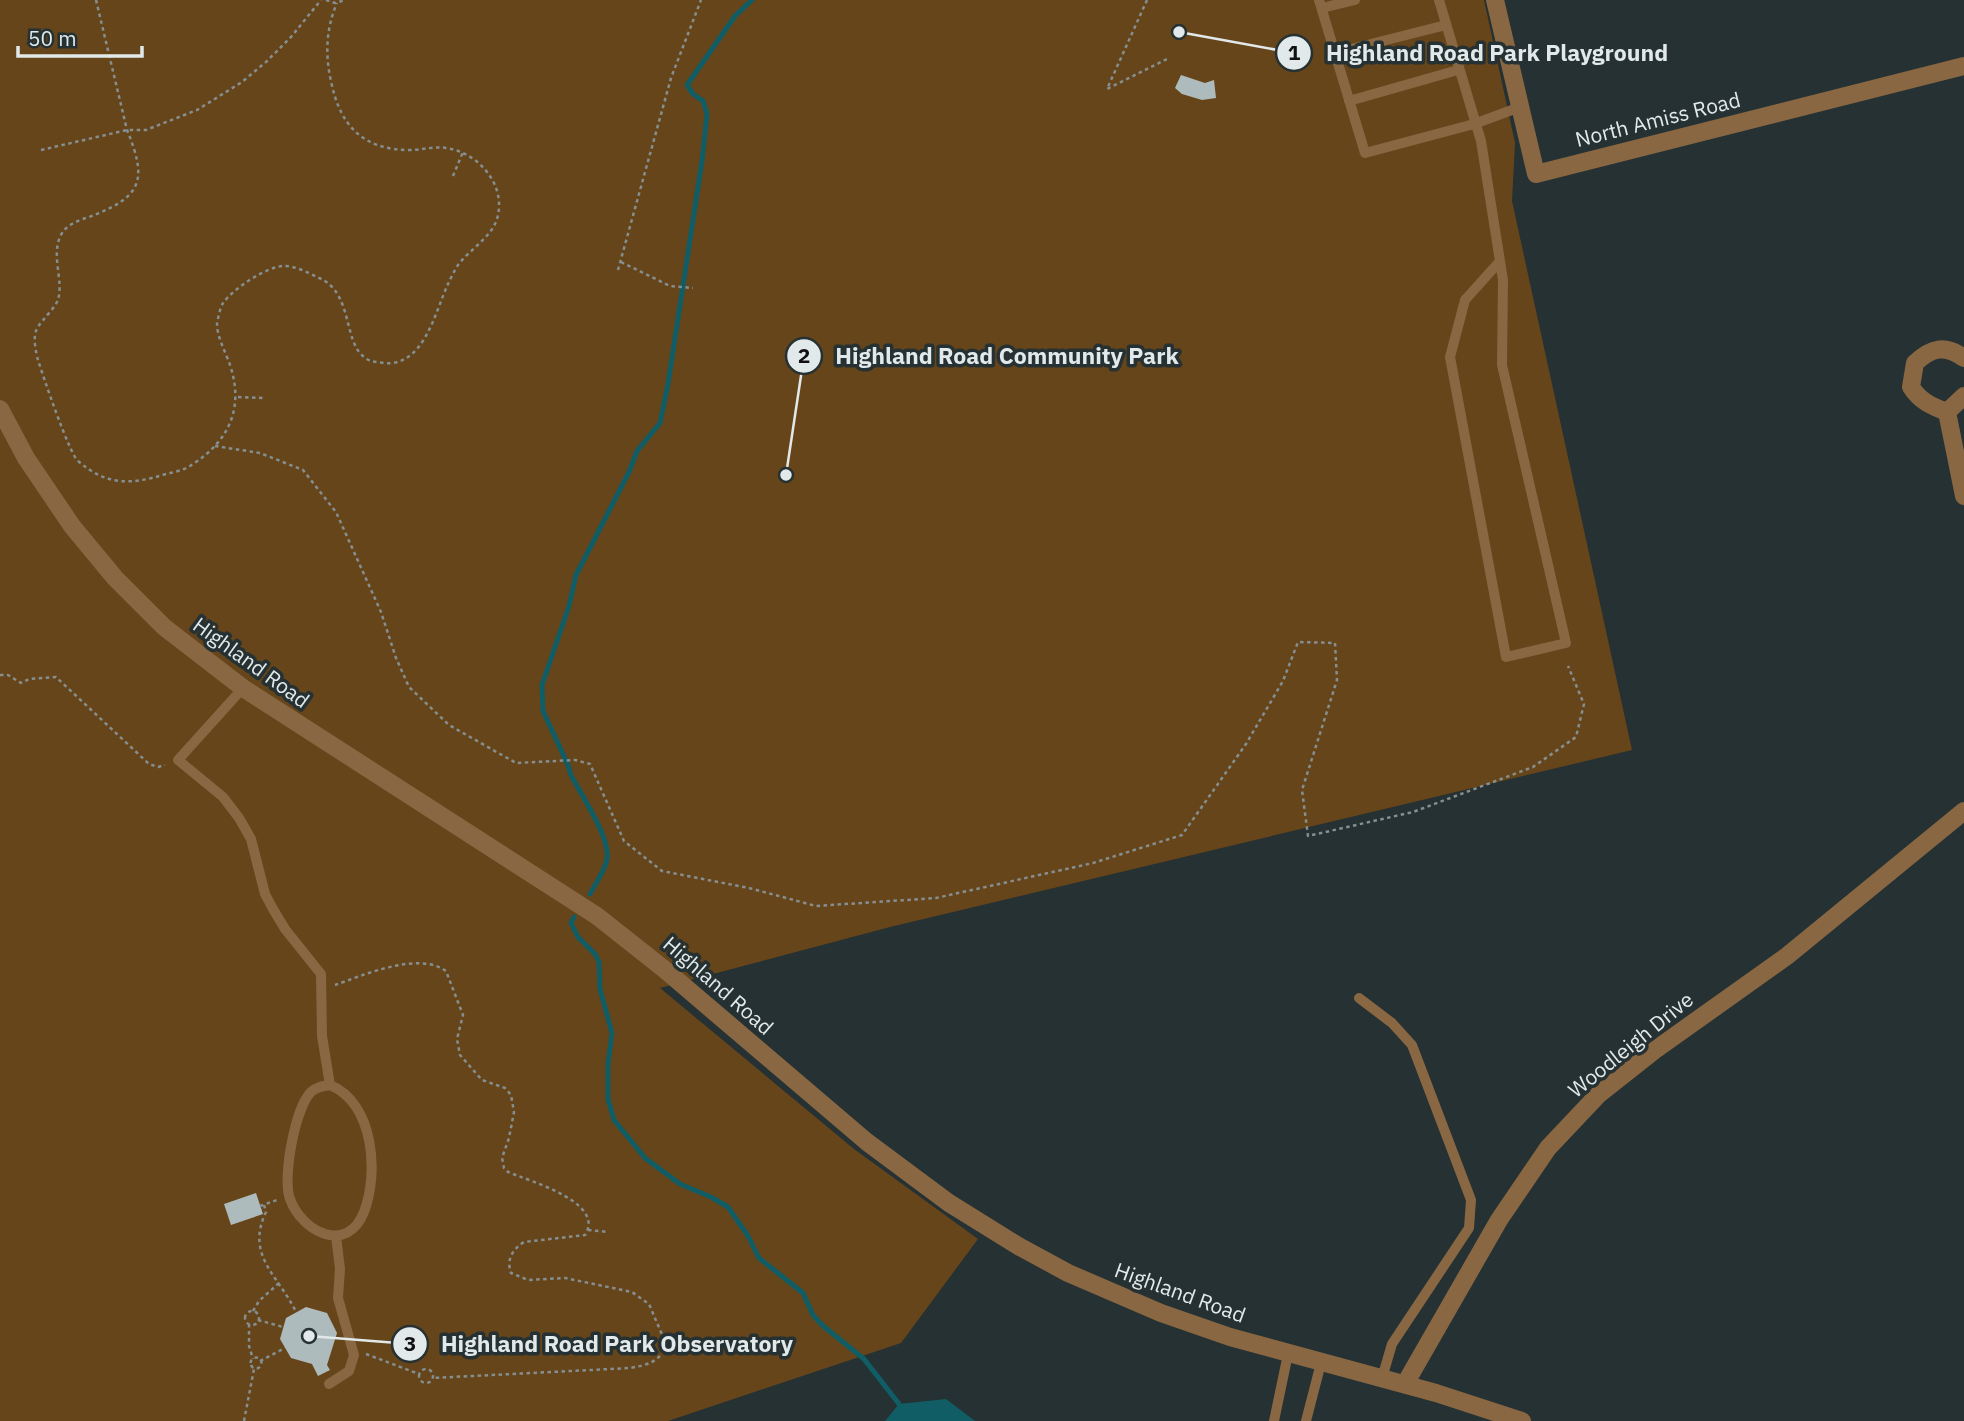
<svg xmlns="http://www.w3.org/2000/svg" width="1964" height="1421" font-family="'IBM Plex Sans',sans-serif">
  <rect width="100%" height="100%" fill="#253132"/>
  <path fill="#67451a" d="M 0,0 L 1484,0 L 1515,143 L 1512,201 L 1632,750 L 890,927 L 660,988 L 854,1149 L 978,1239 L 901,1343 L 668,1421 L 0,1421 Z"/>
  <path fill="#105d66" d="M 946,1399 L 975,1421 L 885,1421 L 899,1404 Z"/>
  <g fill="none" stroke-linecap="round" stroke-linejoin="round">
    <path stroke="#105d66" stroke-width="5" d="M 590,894 C 595,884 605,871 607,859 C 611,838 581,795 571,775 L 568,765 L 543,711 L 542,685 L 569,606 L 576,575 L 629,472 L 637,451 L 660,423 L 668,384 L 702,161 L 707,114 L 703,101 L 693,94 L 687,85 L 735,16 L 752,0
      M 574,917 L 571,923 L 578,937 L 595,954 L 599,962 L 600,989 L 612,1033 L 608,1064 L 608,1099 L 614,1120 L 645,1158 L 680,1184 L 711,1197 L 728,1207 L 748,1236 L 759,1258 L 803,1293 L 813,1315 L 822,1325 L 864,1359 L 899,1404"/>
  </g>
  <path fill="#adbbbd" d="M 1181,75 L 1205,83 L 1214,80 L 1216,98 L 1202,100 L 1182,94 L 1175,88 Z
    M 256,1193 L 263,1214 L 231,1225 L 224,1204 Z
    M 306,1307 L 327,1313 L 337,1333 L 327,1365 L 330,1370 L 318,1376 L 312,1364 L 291,1358 L 280,1339 L 286,1318 Z"/>
  <g fill="none" stroke-linecap="round" stroke-linejoin="round">
    <path stroke="#858f90" stroke-width="2.5" stroke-dasharray="3.5 3.5" stroke-linecap="butt" d="M 96,0 L 127,130 C 148,181 142,197 89,217 C 77,221 65,225 60,237 C 51,257 65,285 57,302 C 54,308 48,314 44,319 C 41,323 37,327 36,331 C 33,338 36,353 38,360 C 43,376 69,453 78,461 C 107,486 131,485 166,474 C 175,472 185,470 193,464 C 230,440 244,407 230,365 C 226,353 217,337 217,324 C 218,318 220,308 223,303 C 233,289 267,266 284,266 C 296,266 309,273 319,278 C 353,292 343,341 364,357 C 369,362 377,362 384,363 C 424,367 435,312 448,284 C 451,278 454,271 458,265 C 471,248 494,236 498,215 C 505,183 477,152 446,148 C 434,146 422,150 410,150 C 363,150 340,126 331,81 C 325,55 326,28 337,3
      M 326,0 L 335,3 L 345,0
      M 1147,0 L 1107,89 L 1169,58
      M 41,150 L 127,130 L 146,130 L 197,110 L 242,82 L 266,62 L 291,37 L 321,0
      M 453,176 L 463,152
      M 621,262 L 670,286 L 693,288
      M 618,270 L 671,78 L 701,0
      M 238,397 L 263,398
      M 215,446 L 260,453 L 303,470 L 336,512 L 381,612 L 396,658 L 409,687 L 449,725 L 516,763 L 575,760 L 590,764 L 624,841 L 662,871 L 749,888 L 816,906 L 936,898 L 1093,863 L 1182,835 L 1246,744 L 1283,681 L 1298,642 L 1335,643 L 1337,680 L 1302,790 L 1308,836 L 1413,812 L 1533,767 L 1576,737 L 1584,704 L 1568,666
      M 0,675 L 8,675 L 21,683 L 29,679 L 56,677 L 149,764 L 158,767 L 165,765
      M 335,985 C 364,975 418,951 446,971 L 463,1015 L 457,1039 L 460,1055 L 482,1080 L 505,1088 L 511,1095 L 514,1112 L 509,1138 L 502,1158 L 504,1168 L 508,1172 C 529,1181 606,1202 585,1235 L 524,1242 C 513,1249 506,1259 511,1273 L 528,1280 L 565,1278 L 632,1292 L 649,1304 L 666,1344 C 661,1362 647,1365 630,1368 L 433,1378
      M 264,1205 L 266,1212 C 245,1256 279,1276 296,1312
      M 260,1206 L 277,1200
      M 588,1230 L 609,1232
      M245 1318a7 7 0 1 1 14 0a7 7 0 1 1-14 0Z
      M 253,1311 L 259,1301 L 279,1283
      M 258,1320 L 283,1327
      M 249,1324 L 249,1346 L 253,1359
      M 366,1354 L 419,1374
      M250.5 1363a5.5 5.5 0 1 1 11 0a5.5 5.5 0 1 1-11 0Z
      M 260,1361 L 285,1348
      M419 1376a7 7 0 1 1 14 0a7 7 0 1 1-14 0Z
      M 244,1421 L 254,1369"/>
    <path stroke="#886742" stroke-width="10" d="M 1319,0 L 1365,153 L 1474,124 L 1520,107
      M 1439,0 L 1481,141 L 1500,261 L 1503,280 L 1502,365 L 1566,643 L 1506,657 L 1450,357 L 1465,300 L 1500,261
      M 1322,8 L 1355,0
      M 1335,53 L 1446,25
      M 1349,101 L 1458,70
      M 243,688 L 178,760 L 223,797 L 239,818 L 251,839 L 265,894 L 273,909 L 285,929 L 321,974 L 322,1036 L 330,1085 C 323,1086 316,1087 311,1092 C 295,1108 282,1179 290,1199 C 302,1232 347,1255 364,1212 C 379,1173 374,1103 330,1085
      M 1359,998 L 1392,1023 L 1412,1045 L 1471,1200 L 1469,1228 L 1392,1344 L 1382,1378
      M 329,1384 L 349,1371 L 354,1355 L 338,1298 L 340,1269 L 336,1236
      M 1274,1421 L 1288,1354
      M 1306,1421 L 1321,1363"/>
    <path stroke="#886742" stroke-width="18" d="M 1495,0 L 1536,174 L 1964,66
      M 1947,412 C 1931,406 1920,401 1911,387 L 1915,363 C 1931,348 1945,344 1964,358
      M 1947,412 L 1964,496
      M 1947,412 L 1964,396
      M 1405,1384 L 1499,1220 L 1548,1148 L 1598,1095 L 1655,1050 L 1787,956 L 1964,811"/>
    <path stroke="#886742" stroke-width="18" d="M 0,409 L 26,458 L 72,526 L 115,578 L 164,627 L 243,688 L 597,916 L 664,969 L 867,1142 L 949,1203 L 1020,1247 L 1068,1273 L 1161,1313 L 1230,1337 L 1436,1393 L 1522,1421"/>
  </g>
  <g text-anchor="middle" stroke-width="7" stroke-linejoin="round" paint-order="stroke">
    <g font-size="21" fill="#e2e9ea" stroke="#253132">
      <text transform="translate(1658 120) rotate(-14)" y="7">North Amiss Road</text>
      <text transform="translate(251 663) rotate(36)" y="7">Highland Road</text>
      <text transform="translate(718 986) rotate(41)" y="7">Highland Road</text>
      <text transform="translate(1631 1045) rotate(-39)" y="7">Woodleigh Drive</text>
      <text transform="translate(1180 1293) rotate(20)" y="7">Highland Road</text>
    </g>
  </g>
  <path fill="none" stroke="#e2e9ea" stroke-width="2.5" d="M1179 32L1294 53M786 475L804 356M309 1336L410 1344"/>
  <g fill="#e2e9ea" stroke="#253132" stroke-width="2.5">
    <circle cx="1179" cy="32" r="7"/>
    <circle cx="786" cy="475" r="7"/>
    <circle cx="309" cy="1336" r="7"/>
    <circle cx="1294" cy="53" r="18"/>
    <circle cx="804" cy="356" r="18"/>
    <circle cx="410" cy="1344" r="18"/>
  </g>
  <g font-size="21" text-anchor="middle" font-weight="bold" fill="#111">
    <text x="1294" y="60">1</text>
    <text x="804" y="363">2</text>
    <text x="410" y="1351">3</text>
  </g>
  <g font-size="23" text-anchor="middle" font-weight="bold" fill="#e2e9ea" stroke="#253132" stroke-width="7" stroke-linejoin="round" paint-order="stroke">
    <text x="1497" y="61">Highland Road Park Playground</text>
    <text x="1007" y="364">Highland Road Community Park</text>
    <text x="617" y="1352">Highland Road Park Observatory</text>
  </g>
  <path d="M18 46v10h124v-10" fill="none" stroke="#e2e9ea" stroke-width="3.5"/>
  <text x="28" y="46" font-size="21" fill="#e2e9ea" stroke="#253132" stroke-width="5" paint-order="stroke">50 m</text>
</svg>
